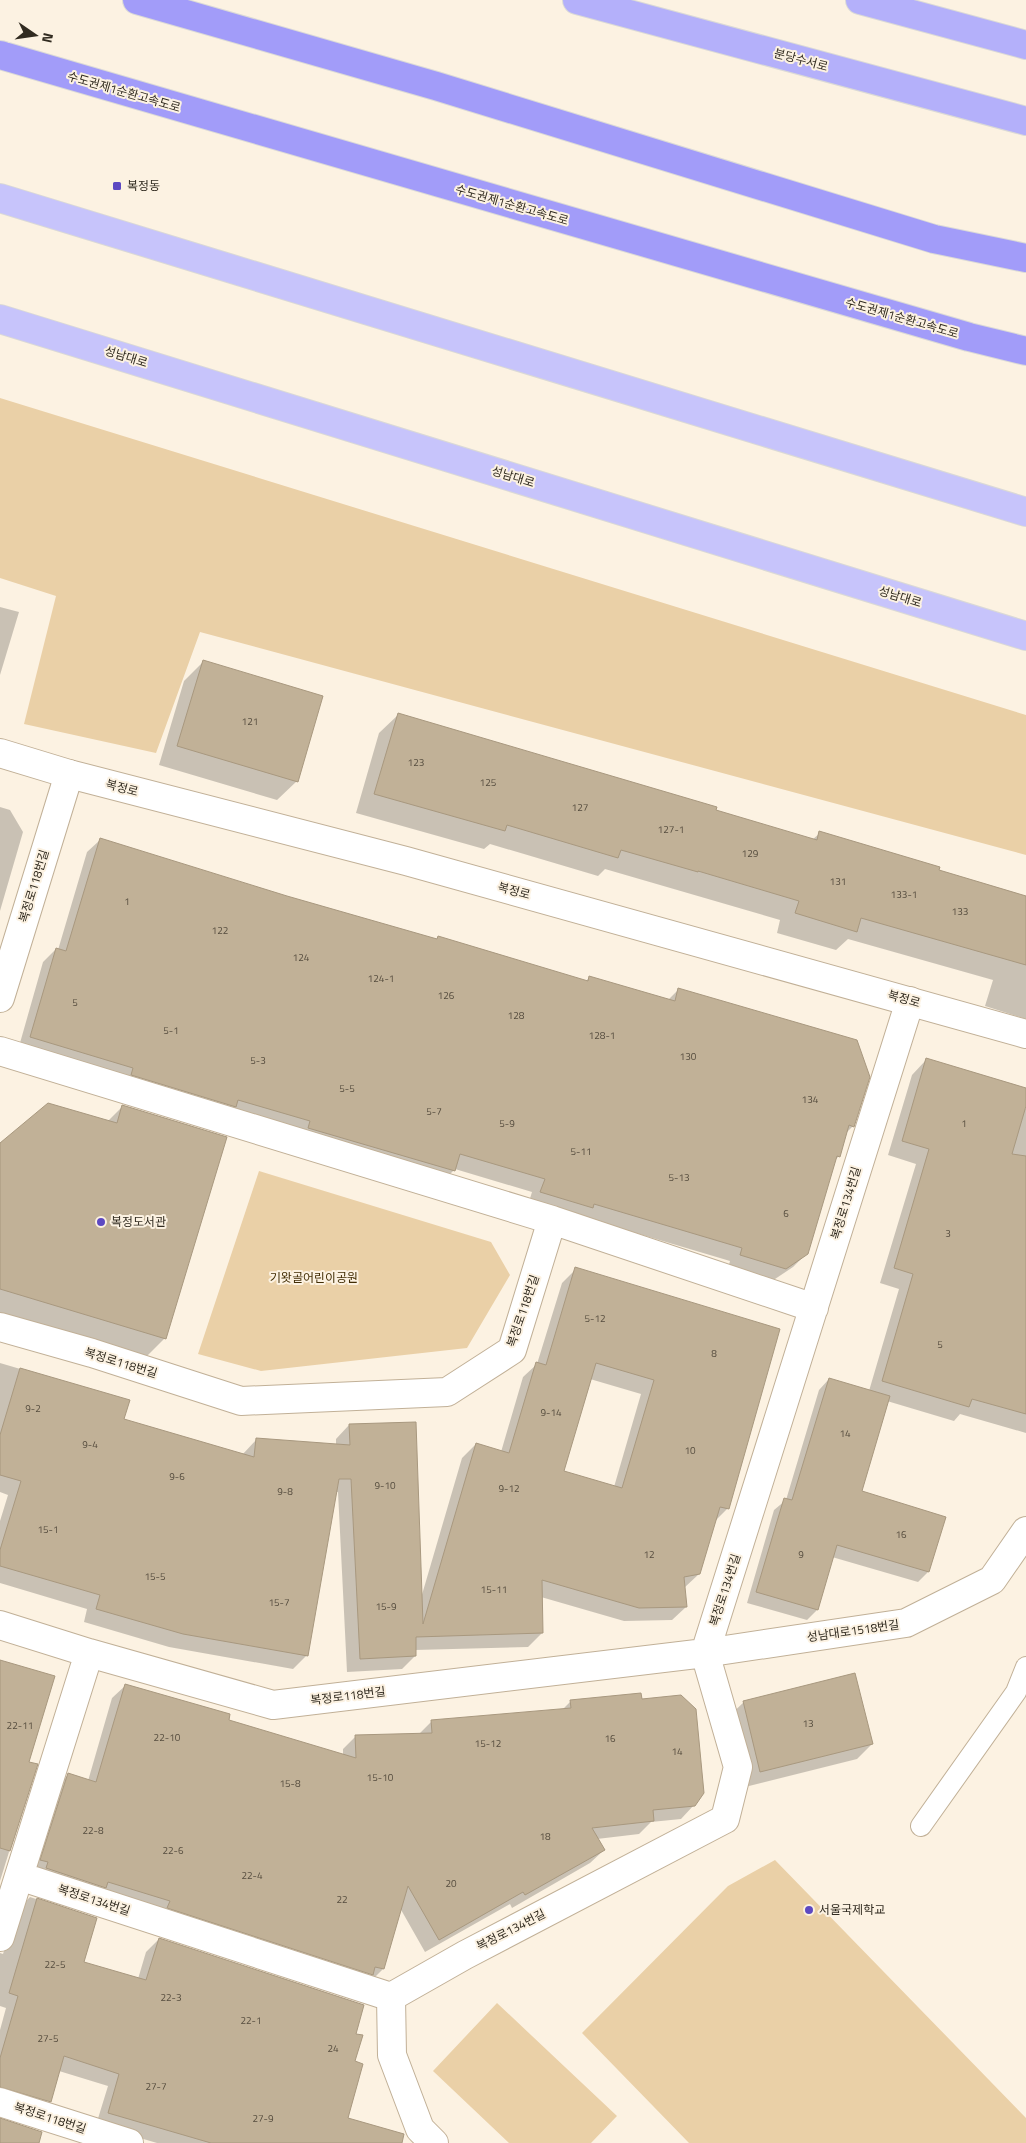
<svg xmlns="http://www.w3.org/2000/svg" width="1026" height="2143" font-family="'Titillium Web','Noto Sans KR',sans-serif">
  <rect width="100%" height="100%" fill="#fcf2e2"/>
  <path fill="#ead0a7" d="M 0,398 L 1026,715 L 1026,855 L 200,632 L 156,753 L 24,724 L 56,596 L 0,578 Z
    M 259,1171 L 491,1242 L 510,1275 L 467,1348 L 261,1371 L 198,1354 Z
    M 775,1860 L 1026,2118 L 1026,2143 L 689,2143 L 582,2033 L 728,1886 Z
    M 497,2003 L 617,2116 L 591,2143 L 509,2143 L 433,2071 Z"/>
  <path fill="#0003" fill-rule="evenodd" d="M 0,607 L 19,612 L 0,675 Z
    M 203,662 L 297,781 L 277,800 L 159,765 L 184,681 Z
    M 399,714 L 812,840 L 820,833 L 1026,898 L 1026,1019 L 985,1006 L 993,980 L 848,939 L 836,950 L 777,933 L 780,920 L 605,869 L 598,876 L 490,844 L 484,849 L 356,813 L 379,733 Z
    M 0,807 L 10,810 L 23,832 L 0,911 Z
    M 100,840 L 286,898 L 586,981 L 590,977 L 668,1000 L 679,989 L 853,1126 L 846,1133 L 839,1156 L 834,1161 L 807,1253 L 793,1267 L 772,1281 L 728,1268 L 730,1261 L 582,1217 L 528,1205 L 532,1192 L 455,1169 L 441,1183 L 18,1050 L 43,962 L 56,949 L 58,950 L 87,852 Z
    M 926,1060 L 1026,1089 L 1024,1109 L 1026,1109 L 1026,1433 L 960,1414 L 954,1421 L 887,1401 L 860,1492 L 944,1517 L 928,1572 L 918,1582 L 832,1557 L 817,1610 L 807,1620 L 747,1603 L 774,1510 L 786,1500 L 819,1390 L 829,1379 L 869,1391 L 899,1289 L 880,1283 L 916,1164 L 888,1155 L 912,1075 Z
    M 123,1106 L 165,1338 L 146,1357 L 0,1314 L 0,1145 L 107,1122 Z
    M 576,1269 L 778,1329 L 728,1508 L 714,1522 L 699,1574 L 684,1588 L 686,1607 L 672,1620 L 624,1621 L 541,1597 L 542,1633 L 528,1647 L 415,1650 L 415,1656 L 402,1669 L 347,1672 L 338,1492 L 335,1492 L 307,1655 L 293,1669 L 169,1647 L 84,1622 L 87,1609 L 0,1583 L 0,1521 L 8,1495 L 0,1492 L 0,1363 L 129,1401 L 123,1420 L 242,1455 L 256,1440 L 336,1445 L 336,1439 L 349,1425 L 421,1598 L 462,1458 L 476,1444 L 501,1452 L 523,1377 L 537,1364 L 562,1283 ZM 590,1379 L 641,1394 L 614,1487 L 563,1472 Z
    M 0,1661 L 28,1763 L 36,1765 L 0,1881 Z
    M 126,1685 L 227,1721 L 343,1755 L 343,1749 L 356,1736 L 418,1735 L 432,1721 L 562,1710 L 571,1701 L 641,1701 L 694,1805 L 681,1819 L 651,1822 L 639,1834 L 597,1839 L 604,1850 L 590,1863 L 512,1908 L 510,1904 L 425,1952 L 400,1908 L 383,1969 L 370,1982 L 26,1879 L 55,1788 L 68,1775 L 88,1781 L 112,1698 Z
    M 744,1702 L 872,1744 L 857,1759 L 745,1787 L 728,1717 Z
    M 30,1897 L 96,1919 L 82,1963 L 138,1979 L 146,1952 L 159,1939 L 354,2035 L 353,2061 L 346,2119 L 397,2143 L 157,2143 L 96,2125 L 108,2086 L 59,2071 L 51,2098 L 38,2110 L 0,2102 L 0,2030 L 6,2008 L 0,2006 L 0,1953 L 3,1954 L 17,1910 Z"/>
  <path fill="#c1b197" stroke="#a8987f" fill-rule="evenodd" d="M 203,660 L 323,696 L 298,782 L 177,746 Z
    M 398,713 L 717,807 L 716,810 L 817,840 L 819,831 L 940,867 L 939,870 L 1026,896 L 1026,965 L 861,918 L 857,932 L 795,913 L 799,901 L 698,871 L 698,872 L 621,850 L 618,858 L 507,825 L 505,831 L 374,794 Z
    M 100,838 L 287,896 L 437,939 L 438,936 L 588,981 L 589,976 L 675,1001 L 678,988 L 857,1040 L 870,1077 L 854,1127 L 849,1125 L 840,1157 L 837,1156 L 808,1254 L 786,1269 L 740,1255 L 742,1248 L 594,1204 L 593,1208 L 540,1192 L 545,1179 L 460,1154 L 455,1171 L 308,1128 L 310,1121 L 238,1100 L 236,1107 L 131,1075 L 133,1068 L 30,1037 L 56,948 L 66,951 Z
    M 926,1058 L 1026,1088 L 1026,1106 L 1012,1154 L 1026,1156 L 1026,1414 L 972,1399 L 969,1407 L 882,1381 L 913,1274 L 894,1268 L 929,1149 L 902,1141 Z
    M 48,1103 L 117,1123 L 122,1105 L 227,1137 L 166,1339 L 0,1289 L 0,1143 Z
    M 575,1267 L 780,1329 L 729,1509 L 720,1507 L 700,1574 L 684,1577 L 687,1607 L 639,1608 L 542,1580 L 543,1633 L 416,1637 L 416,1656 L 360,1659 L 351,1479 L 339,1479 L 308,1656 L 183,1634 L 96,1609 L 100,1595 L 0,1566 L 0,1550 L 21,1481 L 0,1475 L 0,1435 L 20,1368 L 130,1400 L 124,1419 L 254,1457 L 256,1438 L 350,1445 L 349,1424 L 416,1422 L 423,1624 L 476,1443 L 509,1453 L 536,1362 L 546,1365 ZM 596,1363 L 654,1380 L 622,1488 L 564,1471 Z
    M 829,1378 L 890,1396 L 862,1491 L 946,1517 L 929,1572 L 837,1545 L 818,1610 L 756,1592 L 784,1498 L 792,1500 Z
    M 0,1660 L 55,1676 L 29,1762 L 38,1764 L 10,1851 L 0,1848 Z
    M 855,1673 L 873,1744 L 760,1772 L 743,1701 Z
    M 125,1684 L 230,1714 L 229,1720 L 356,1758 L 355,1735 L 432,1733 L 431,1720 L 571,1708 L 570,1700 L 641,1693 L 642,1699 L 681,1695 L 696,1709 L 704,1793 L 695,1806 L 653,1810 L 654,1821 L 592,1828 L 605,1850 L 525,1895 L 523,1892 L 439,1940 L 408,1886 L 384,1969 L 375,1967 L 373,1975 L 167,1908 L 170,1901 L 108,1882 L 106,1888 L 46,1868 L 48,1862 L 40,1860 L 68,1773 L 96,1782 Z
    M 37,1898 L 97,1918 L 84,1962 L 146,1980 L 159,1938 L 364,2005 L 356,2034 L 363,2035 L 355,2061 L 363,2064 L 348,2118 L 404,2134 L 402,2143 L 211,2143 L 108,2113 L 119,2074 L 64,2056 L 51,2102 L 0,2087 L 0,2058 L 18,1996 L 9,1993 Z
    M 0,2118 L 42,2132 L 39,2143 L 0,2143 Z"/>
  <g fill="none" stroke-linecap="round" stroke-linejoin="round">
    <defs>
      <path id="service" d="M 921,1826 L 1016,1692 L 1026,1667"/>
      <path id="minor" d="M 0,998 L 69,774
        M 0,1051 L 552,1220 L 814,1308
        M 0,1327 L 92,1353 L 241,1401 L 447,1392 L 512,1350 L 552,1220
        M 0,1625 L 89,1653 L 273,1705 L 705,1653 L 906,1623 L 992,1580 L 1026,1531
        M 89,1653 L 19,1876 L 391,1997
        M 0,1937 L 19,1876
        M 0,2102 L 129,2143
        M 434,2143 L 420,2129 L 392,2055 L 391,1997 L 465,1955 L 725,1819 L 738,1767 L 705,1653 L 910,1001"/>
      <path id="tertiary" d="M 0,753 L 69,774 L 406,861 L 1026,1034"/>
      <path id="primary" d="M 0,198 L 1026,512
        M 0,319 L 1026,636"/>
      <path id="trunk" d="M 577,0 L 1026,121
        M 860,0 L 1026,45"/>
      <path id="motorway" d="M 137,0 L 436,86 L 934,239 L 1026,258
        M 0,55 L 969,337 L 1026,351"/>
    </defs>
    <use href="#service" stroke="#c1b097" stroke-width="22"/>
    <use href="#minor" stroke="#c1b097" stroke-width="30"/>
    <use href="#tertiary" stroke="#c1b097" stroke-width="30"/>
    <use href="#primary" stroke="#dad9d7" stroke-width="30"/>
    <use href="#trunk" stroke="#dad9d7" stroke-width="30"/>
    <use href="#motorway" stroke="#dad9d7" stroke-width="30"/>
    <use href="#service" stroke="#fff" stroke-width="20"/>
    <use href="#minor" stroke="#fff" stroke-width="28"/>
    <use href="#tertiary" stroke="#fff" stroke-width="28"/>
    <use href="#primary" stroke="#c7c4fb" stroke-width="28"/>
    <use href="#trunk" stroke="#b4b0fa" stroke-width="28"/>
    <use href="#motorway" stroke="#a29cf9" stroke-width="28"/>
  </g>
  <g fill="#5d49c2" stroke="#fcf2e2" stroke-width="2">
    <rect x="112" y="181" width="10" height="10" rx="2.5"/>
    <circle cx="101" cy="1222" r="5"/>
    <circle cx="809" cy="1910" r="5"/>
  </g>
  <g text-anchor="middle" stroke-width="4" stroke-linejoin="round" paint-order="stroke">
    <g font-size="10" fill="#554c3e">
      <text x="250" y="725">121</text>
      <text x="416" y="766">123</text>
      <text x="488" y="786">125</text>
      <text x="580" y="811">127</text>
      <text x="671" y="833">127-1</text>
      <text x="750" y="857">129</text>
      <text x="838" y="885">131</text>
      <text x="904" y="898">133-1</text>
      <text x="127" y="905">1</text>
      <text x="960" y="915">133</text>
      <text x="220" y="934">122</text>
      <text x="301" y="961">124</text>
      <text x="381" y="982">124-1</text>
      <text x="446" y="999">126</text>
      <text x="75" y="1006">5</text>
      <text x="516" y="1019">128</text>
      <text x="171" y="1034">5-1</text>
      <text x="602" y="1039">128-1</text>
      <text x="688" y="1060">130</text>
      <text x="258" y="1064">5-3</text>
      <text x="347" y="1092">5-5</text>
      <text x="810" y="1103">134</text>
      <text x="434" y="1115">5-7</text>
      <text x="507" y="1127">5-9</text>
      <text x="964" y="1127">1</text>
      <text x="581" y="1155">5-11</text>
      <text x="679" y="1181">5-13</text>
      <text x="786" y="1217">6</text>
      <text x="948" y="1237">3</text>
      <text x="595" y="1322">5-12</text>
      <text x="940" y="1348">5</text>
      <text x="714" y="1357">8</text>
      <text x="33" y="1412">9-2</text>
      <text x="551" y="1416">9-14</text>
      <text x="845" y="1437">14</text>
      <text x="90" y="1448">9-4</text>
      <text x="690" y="1454">10</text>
      <text x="177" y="1480">9-6</text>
      <text x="385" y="1489">9-10</text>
      <text x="509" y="1492">9-12</text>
      <text x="285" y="1495">9-8</text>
      <text x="48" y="1533">15-1</text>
      <text x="901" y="1538">16</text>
      <text x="649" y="1558">12</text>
      <text x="801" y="1558">9</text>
      <text x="155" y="1580">15-5</text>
      <text x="494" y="1593">15-11</text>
      <text x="279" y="1606">15-7</text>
      <text x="386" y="1610">15-9</text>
      <text x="808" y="1727">13</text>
      <text x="20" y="1729">22-11</text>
      <text x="167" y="1741">22-10</text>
      <text x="610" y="1742">16</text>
      <text x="488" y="1747">15-12</text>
      <text x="677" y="1755">14</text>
      <text x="380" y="1781">15-10</text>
      <text x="290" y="1787">15-8</text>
      <text x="93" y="1834">22-8</text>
      <text x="545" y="1840">18</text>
      <text x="173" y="1854">22-6</text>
      <text x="252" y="1879">22-4</text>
      <text x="451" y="1887">20</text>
      <text x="342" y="1903">22</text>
      <text x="55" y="1968">22-5</text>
      <text x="171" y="2001">22-3</text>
      <text x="251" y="2024">22-1</text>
      <text x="48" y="2042">27-5</text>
      <text x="333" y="2052">24</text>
      <text x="156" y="2090">27-7</text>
      <text x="263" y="2122">27-9</text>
    </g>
    <g font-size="12" fill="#312b20" stroke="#fcf2e2">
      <text transform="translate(801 60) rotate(15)" y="4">분당수서로</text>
      <text transform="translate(124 92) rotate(16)" y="4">수도권제1순환고속도로</text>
      <text transform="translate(512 205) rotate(16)" y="4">수도권제1순환고속도로</text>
      <text transform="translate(902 318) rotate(16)" y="4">수도권제1순환고속도로</text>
      <text transform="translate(126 357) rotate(17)" y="4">성남대로</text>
      <text transform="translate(513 477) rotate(17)" y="4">성남대로</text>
      <text transform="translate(900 597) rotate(17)" y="4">성남대로</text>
      <text transform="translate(122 788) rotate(15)" y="4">복정로</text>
      <text transform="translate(34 886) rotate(-73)" y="4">복정로118번길</text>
      <text transform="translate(514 891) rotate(15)" y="4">복정로</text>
      <text transform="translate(904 999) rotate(16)" y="4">복정로</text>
      <text transform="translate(846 1203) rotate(-73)" y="4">복정로134번길</text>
      <text transform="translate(523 1311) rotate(-71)" y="4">복정로118번길</text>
      <text transform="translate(121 1363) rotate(17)" y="4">복정로118번길</text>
      <text transform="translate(725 1590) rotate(-72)" y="4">복정로134번길</text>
      <text transform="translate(853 1631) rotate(-8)" y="4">성남대로1518번길</text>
      <text transform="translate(348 1696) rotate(-7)" y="4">복정로118번길</text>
      <text transform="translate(94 1900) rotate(18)" y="4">복정로134번길</text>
      <text transform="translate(511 1930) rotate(-27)" y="4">복정로134번길</text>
      <text transform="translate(50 2118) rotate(18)" y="4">복정로118번길</text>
    </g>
    <g font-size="12" fill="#312b20" stroke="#fcf2e2" text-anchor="start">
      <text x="127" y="190">복정동</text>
      <text x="111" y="1226">복정도서관</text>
      <text x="819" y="1914">서울국제학교</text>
    </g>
    <g font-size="12" fill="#422d04" stroke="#fcf2e2">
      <text x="314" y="1282">기왓골어린이공원</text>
    </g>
  </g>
  <g transform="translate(35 35) rotate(103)" stroke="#fcf2e2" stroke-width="4" paint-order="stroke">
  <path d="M0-4L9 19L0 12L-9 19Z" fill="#312b20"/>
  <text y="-8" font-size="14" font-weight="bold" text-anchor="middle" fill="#312b20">N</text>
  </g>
</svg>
